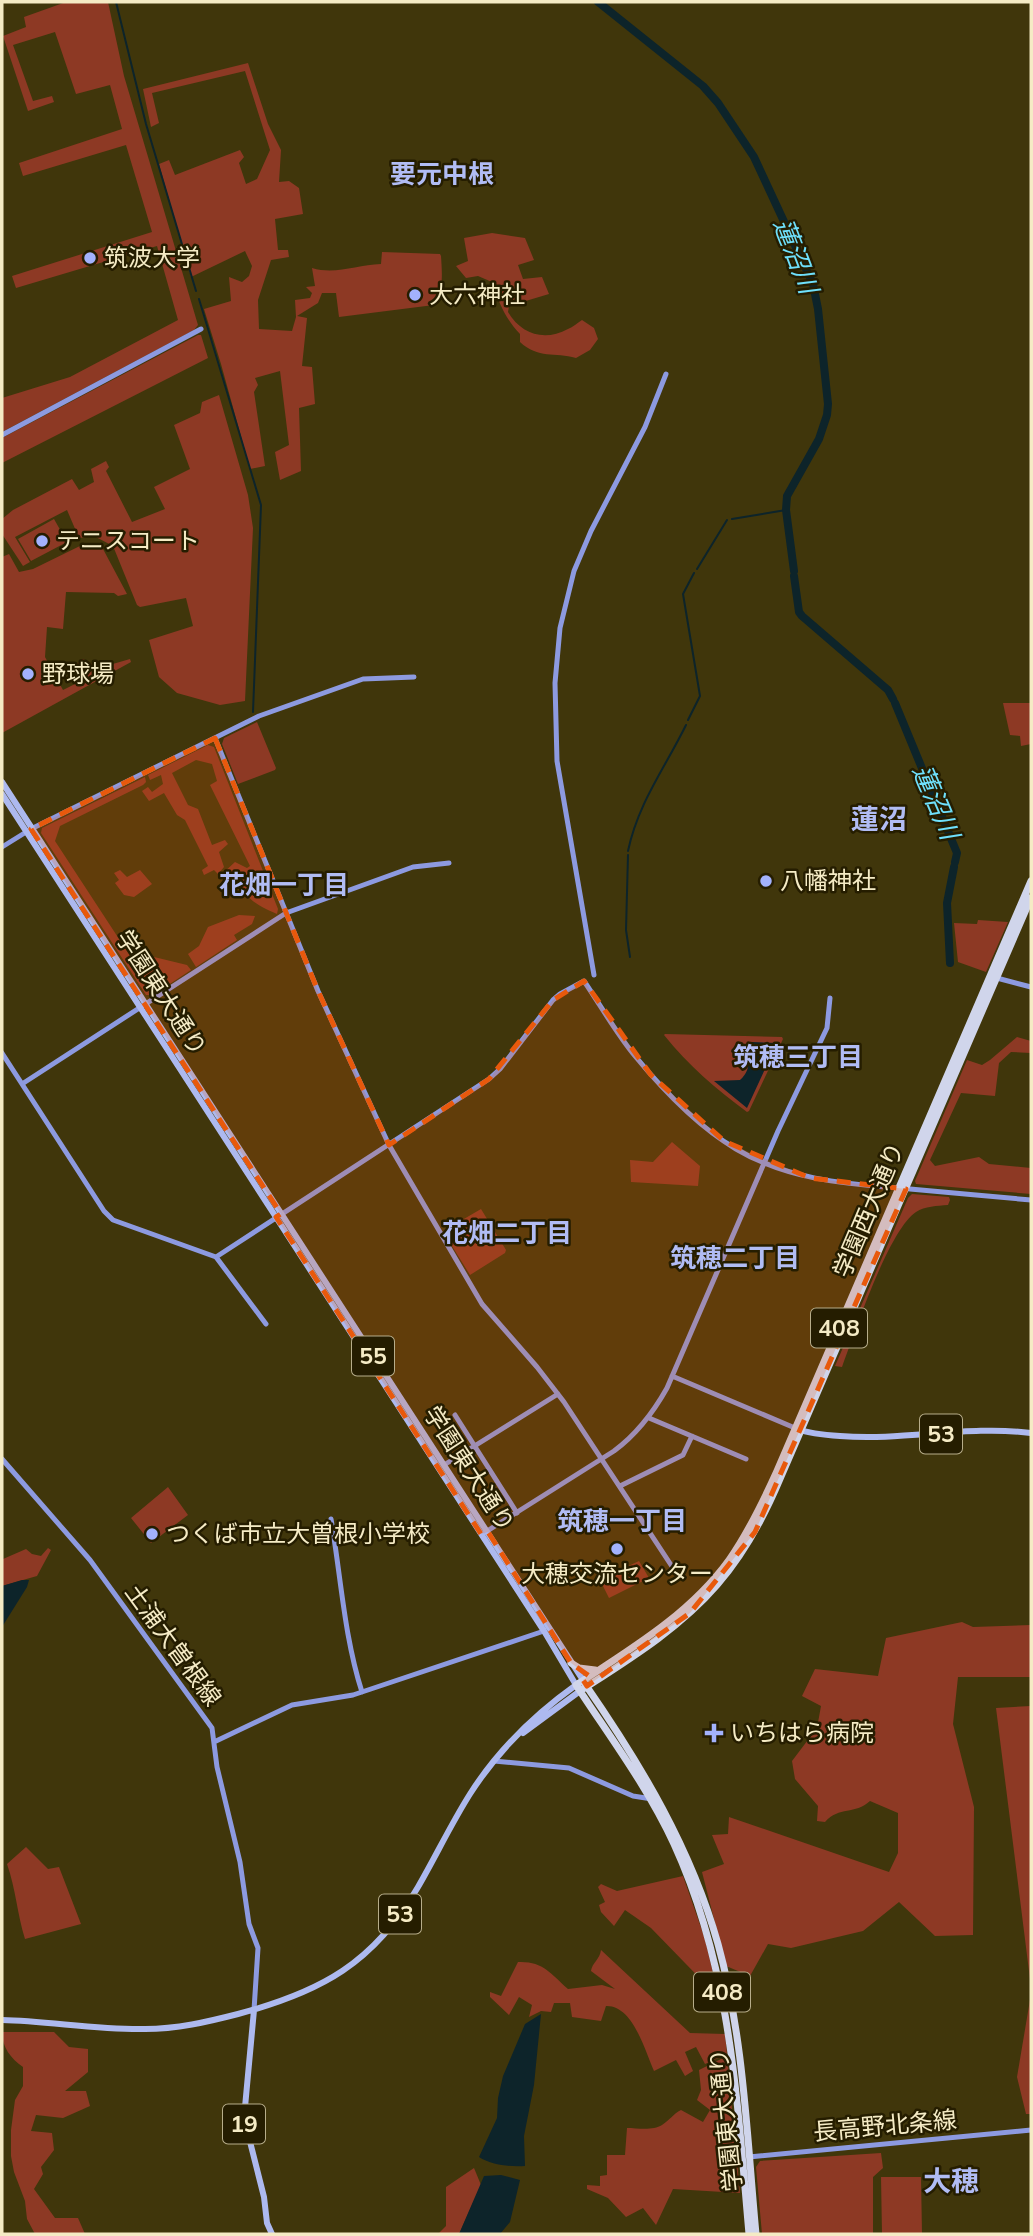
<svg xmlns="http://www.w3.org/2000/svg" width="1033" height="2236" font-family="Mulish,'Noto Sans JP',sans-serif">
  <rect width="100%" height="100%" fill="#40360b"/>
  <path fill="#8d3924" d="M 66,2 L 108,2 L 124,76 L 198,325 L 194,330 L 2,432 L 2,398 L 70,377 L 178,320 L 157,246 L 16,288 L 12,276 L 152,232 L 126,145 L 23,176 L 19,163 L 122,129 L 110,85 L 76,94 L 55,32 L 13,45 L 33,101 L 52,96 L 54,102 L 28,111 L 3,36 L 26,27 L 24,17 Z
    M 248,63 L 268,124 L 281,150 L 279,182 L 289,181 L 299,188 L 303,214 L 275,219 L 278,250 L 288,250 L 289,257 L 271,260 L 258,300 L 259,329 L 292,331 L 296,317 L 295,300 L 310,298 L 312,293 L 306,287 L 315,286 L 312,268 C 335,275 357,265 381,264 L 382,252 L 440,254 L 441,256 C 442,272 444,291 434,305 L 339,317 L 336,293 L 322,293 L 318,303 L 297,316 L 307,318 L 302,366 L 312,367 L 315,404 L 299,408 L 301,471 L 280,480 L 275,452 L 289,445 L 280,371 L 255,378 L 258,385 L 254,392 L 265,466 L 250,469 L 221,364 L 204,309 L 231,301 L 229,277 L 242,282 L 249,276 L 252,266 L 245,251 L 191,277 L 159,164 L 169,160 L 175,175 L 240,150 L 244,157 L 239,163 L 246,184 L 257,179 L 270,150 L 245,71 L 152,93 L 159,123 L 151,127 L 143,89 Z
    M 492,233 L 525,238 L 534,260 L 518,265 L 523,279 L 542,277 L 549,294 L 509,306 L 508,312 C 521,334 544,342 568,329 C 573,327 577,323 582,320 L 594,328 L 598,339 L 590,350 L 576,358 C 555,352 538,359 520,342 L 520,334 C 505,318 499,303 492,282 L 478,276 L 466,278 L 456,266 L 468,261 L 464,238 Z
    M 198,335 L 201,335 L 208,358 L 2,463 L 2,438 Z
    M 219,395 L 248,495 L 253,528 L 245,701 L 220,705 L 177,693 L 159,677 L 149,640 L 193,626 L 186,598 L 140,607 L 137,605 L 113,546 L 94,536 L 79,538 L 67,510 L 15,537 L 30,562 L 23,566 L 2,534 L 2,519 L 13,510 L 72,479 L 79,490 L 94,482 L 91,469 L 106,461 L 109,467 L 106,471 L 132,522 L 165,509 L 154,487 L 190,469 L 174,425 L 200,413 L 202,402 Z
    M 54,519 L 67,542 L 31,561 L 18,539 Z
    M 93,543 L 103,549 L 127,594 L 118,596 L 114,593 L 66,592 L 63,629 L 47,627 L 45,657 L 63,690 L 85,679 L 77,664 L 83,659 L 99,668 L 130,659 L 131,662 L 2,733 L 2,557 L 9,554 L 19,572 L 33,569 L 84,544 Z
    M 1003,703 L 1031,703 L 1031,744 L 1021,746 L 1020,736 L 1010,735 Z
    M 257,722 L 276,768 L 275,770 L 238,784 L 222,744 L 224,738 Z
    M 208,745 L 214,747 L 278,909 L 277,914 C 252,903 247,899 235,875 L 227,879 L 222,874 L 235,862 L 247,868 L 250,866 L 210,785 L 217,781 L 212,764 L 196,760 L 172,773 L 188,805 L 198,809 L 212,845 L 225,840 L 228,844 L 219,852 L 224,867 L 218,874 L 214,870 L 204,875 L 202,870 L 208,866 L 185,820 L 177,815 L 164,793 L 149,801 L 142,791 L 148,787 L 152,792 L 163,784 L 161,775 L 150,780 L 148,775 Z
    M 145,777 L 146,782 L 143,785 L 60,826 L 55,841 L 138,968 L 154,957 L 187,965 L 191,970 L 153,995 L 146,995 L 41,833 L 42,828 Z
    M 120,870 L 127,877 L 140,870 L 152,884 L 134,897 L 124,895 L 115,883 L 119,880 L 114,873 Z
    M 239,915 L 255,916 L 252,924 L 234,935 L 237,940 L 196,967 L 188,954 L 199,946 L 208,927 Z
    M 978,920 L 1008,922 L 986,972 L 958,962 L 954,923 L 977,924 Z
    M 665,1034 L 782,1037 L 783,1039 L 749,1111 L 747,1112 C 716,1089 688,1065 664,1035 Z
    M 1017,1037 L 1031,1041 L 1031,1053 L 1011,1052 L 999,1063 L 995,1096 L 961,1093 L 930,1160 L 935,1166 L 979,1157 L 989,1164 L 1031,1168 L 1031,1194 L 916,1184 L 915,1181 L 967,1060 L 982,1065 L 990,1060 Z
    M 672,1142 L 700,1166 L 698,1186 L 631,1182 L 630,1160 L 653,1162 Z
    M 912,1194 L 949,1197 L 950,1200 L 948,1205 C 937,1206 925,1206 916,1212 C 888,1231 855,1332 842,1367 L 835,1366 L 908,1198 Z
    M 481,1209 L 506,1250 L 505,1253 L 470,1275 L 444,1233 L 445,1230 Z
    M 168,1487 L 188,1515 L 151,1543 L 131,1518 Z
    M 2,1541 L 3,1559 L 26,1549 L 32,1554 L 41,1556 L 48,1548 L 51,1550 L 37,1576 L 2,1586 Z
    M 639,1561 L 649,1578 L 609,1598 L 601,1582 L 603,1578 Z
    M 962,1622 L 973,1627 L 1031,1625 L 1031,1677 L 958,1677 L 953,1724 L 974,1807 L 973,1935 L 935,1936 L 899,1902 L 863,1931 L 791,1948 L 768,1944 L 750,1976 L 726,1966 L 702,1872 L 724,1864 L 712,1835 L 728,1834 L 729,1817 L 889,1872 L 898,1853 L 898,1813 L 870,1801 C 855,1815 839,1806 825,1822 L 817,1821 L 818,1806 L 795,1779 L 792,1761 L 817,1728 L 821,1706 L 802,1696 L 815,1669 L 878,1676 L 886,1638 Z
    M 1031,1706 L 1031,1987 L 996,1708 Z
    M 26,1847 L 48,1869 L 59,1867 L 81,1924 L 25,1939 C 17,1913 16,1890 7,1864 Z
    M 683,1876 L 705,1939 L 719,1998 L 651,1928 L 625,1910 L 614,1926 L 601,1912 L 599,1905 L 605,1902 L 598,1887 L 601,1884 L 617,1891 Z
    M 601,1950 L 690,2033 L 725,2034 L 727,2054 L 705,2064 L 696,2047 L 685,2052 L 693,2071 L 685,2076 L 676,2060 L 654,2071 C 645,2051 633,2005 606,2006 L 601,2021 L 572,2017 L 570,2003 L 554,2003 L 551,2012 L 541,2011 L 529,2017 L 532,2005 L 519,1997 L 509,2015 L 490,1997 L 490,1992 L 501,1996 L 518,1962 C 543,1961 550,1973 568,1989 L 602,1985 L 615,1989 L 591,1971 C 592,1963 600,1959 601,1950 Z
    M 1031,1994 L 1031,2114 L 1026,2114 L 1017,2077 Z
    M 2,2032 L 54,2032 L 69,2047 L 88,2049 L 88,2072 L 65,2091 L 86,2091 L 90,2106 L 63,2118 L 36,2115 L 31,2131 L 52,2133 L 54,2150 L 41,2167 L 43,2174 L 34,2189 L 55,2218 L 78,2218 L 85,2234 L 35,2234 L 27,2219 L 25,2201 L 14,2172 L 11,2156 L 11,2130 L 15,2100 L 23,2086 L 23,2067 C 11,2059 2,2047 2,2032 Z
    M 727,2056 L 740,2193 L 673,2189 L 656,2225 L 643,2208 L 626,2217 L 608,2198 L 587,2189 L 587,2185 L 600,2186 L 600,2176 L 607,2175 L 607,2155 L 625,2155 L 627,2128 C 637,2128 653,2131 662,2125 C 670,2120 673,2114 681,2110 L 703,2122 L 710,2110 L 697,2100 L 701,2090 L 699,2070 Z
    M 881,2153 L 883,2168 L 873,2177 L 873,2234 L 762,2234 L 756,2167 L 760,2161 Z
    M 474,2168 L 481,2185 L 459,2234 L 438,2234 L 446,2226 L 446,2187 Z
    M 881,2177 L 921,2177 L 922,2234 L 882,2234 Z"/>
  <path fill="#0d242a" d="M 752,1042 L 777,1043 L 747,1108 L 714,1081 L 740,1080 C 751,1070 748,1062 748,1050 Z
    M 22,1580 L 29,1580 L 27,1587 L 2,1627 L 2,1586 Z
    M 541,2014 L 534,2085 L 524,2136 L 525,2166 C 510,2167 491,2165 479,2157 L 497,2118 L 498,2098 L 503,2076 L 525,2024 Z
    M 501,2175 L 520,2180 L 510,2222 L 500,2234 L 459,2234 L 484,2176 Z"/>
  <g fill="none" stroke-linecap="round" stroke-linejoin="round">
    <path stroke="#0d242a" stroke-width="2" d="M 116,2 L 146,124 L 196,291
      M 199,299 L 261,505 L 253,712
      M 732,519 L 786,510
      M 697,569 L 727,520
      M 688,720 L 700,696 L 683,594 L 694,573
      M 628,851 C 638,803 665,768 686,725
      M 628,855 L 626,930 L 630,957"/>
    <path stroke="#0d242a" stroke-width="8" d="M 598,2 L 703,86 L 718,103 L 754,157 L 813,284 L 818,309 L 828,404 L 827,415 L 819,439 L 787,496 L 786,510 L 794,571
      M 794,576 L 799,612 L 802,616 L 888,690 L 893,699
      M 895,703 L 957,853 L 955,862
      M 950,963 L 947,903 L 954,867"/>
    <path stroke="#8d9ae0" stroke-width="5" d="M 2,435 L 201,329
      M 215,738 L 318,991 L 389,1145 L 482,1304 L 537,1367 L 564,1402 L 673,1568
      M 2,847 L 31,829 L 259,716 L 363,679 L 414,677
      M 594,975 L 557,761 L 555,683 L 560,628 L 574,571 L 591,531 L 645,427 L 666,374
      M 993,977 L 1031,987
      M 2,1053 L 104,1211 L 113,1220 L 216,1257 L 266,1324
      M 22,1084 L 286,913 L 413,867 L 449,863
      M 216,1257 L 489,1079 L 500,1069 L 553,1000 L 560,994 L 584,981 C 601,1006 616,1033 635,1056 C 663,1090 697,1126 736,1149 C 790,1181 849,1184 910,1189 C 950,1193 991,1196 1031,1200
      M 672,1376 L 795,1428
      M 455,1415 L 517,1513
      M 649,1418 L 746,1459
      M 2,1459 L 90,1560 L 212,1728 L 217,1767 L 240,1862 L 249,1924 L 258,1948 L 254,2010
      M 444,1465 L 558,1394
      M 620,1486 L 683,1455 L 692,1436
      M 331,1519 C 341,1577 344,1636 362,1692
      M 484,1533 L 614,1451 C 637,1434 653,1413 667,1388 L 778,1131 L 827,1028 L 830,998
      M 214,1742 L 292,1705 L 353,1695 L 544,1631
      M 494,1761 L 569,1768 L 633,1796 L 652,1799
      M 749,2157 L 1031,2130"/>
    <path stroke="#adb9ef" stroke-width="6" d="M 2,782 L 583,1680
      M 2,794 L 544,1631 L 576,1685 C 534,1715 498,1750 470,1794 C 451,1824 436,1856 418,1887 C 374,1963 321,1992 238,2014 C 207,2022 177,2029 145,2029 C 97,2030 49,2021 2,2020
      M 797,1429 C 811,1434 825,1435 840,1436 C 905,1441 968,1425 1031,1433
      M 523,1733 L 580,1691
      M 254,2010 L 244,2118 L 264,2197 L 267,2223 L 272,2234"/>
    <path stroke="#d0d5eb" stroke-width="7" d="M 571,1663 L 579,1668 L 595,1670
      M 585,1684 C 641,1765 691,1848 718,1944 C 744,2038 747,2138 756,2234
      M 580,1691 C 628,1660 679,1629 717,1585 C 744,1554 764,1517 780,1479 L 1031,898
      M 749,2234 C 737,2100 731,1968 674,1844 C 647,1786 610,1737 576,1685 C 631,1649 690,1614 729,1560 C 748,1533 763,1502 777,1471 L 1031,881"/>
  </g>
  <path fill="#e8590c" fill-opacity="0.2" stroke="#e8590c" stroke-width="5" stroke-dasharray="14 9" stroke-linejoin="round" d="M 215,738 L 318,991 L 389,1145 L 489,1079 L 553,1000 L 584,981 L 651,1075 L 724,1141 L 810,1178 L 906,1189 L 755,1532 L 690,1613 L 587,1686 L 583,1680 L 589,1676 L 571,1663 L 488,1532 L 481,1534 L 276,1217 L 281,1214 L 31,829 Z"/>
  <g fill="#a3b2fd" stroke="#251d00" stroke-width="2.5">
    <circle cx="90" cy="258" r="7"/>
    <circle cx="415" cy="295" r="7"/>
    <circle cx="42" cy="541" r="7"/>
    <circle cx="28" cy="674" r="7"/>
    <circle cx="766" cy="881" r="7"/>
    <circle cx="152" cy="1534" r="7"/>
    <circle cx="617" cy="1549" r="7"/>
    <path d="M710.5 1722.5h7v7h7v7h-7v7h-7v-7h-7v-7h7z"/>
  </g>
  <g text-anchor="middle" stroke-width="5" stroke-linejoin="round" paint-order="stroke">
    <g fill="#251d00" stroke="#b7ad8a" stroke-width="2">
      <rect x="811" y="1308.5" width="56" height="39" rx="5"/>
      <rect x="352" y="1336.5" width="42" height="39" rx="5"/>
      <rect x="920" y="1414.5" width="42" height="39" rx="5"/>
      <rect x="379" y="1894.5" width="42" height="39" rx="5"/>
      <rect x="694" y="1972.5" width="56" height="39" rx="5"/>
      <rect x="223" y="2104.5" width="42" height="39" rx="5"/>
    </g>
    <g font-size="23" font-weight="bold" fill="#f5ebc5">
      <text x="839" y="1336">408</text>
      <text x="373" y="1364">55</text>
      <text x="941" y="1442">53</text>
      <text x="400" y="1922">53</text>
      <text x="722" y="2000">408</text>
      <text x="244" y="2132">19</text>
    </g>
    <g font-size="24" fill="#f5ebc5" stroke="#251d00" text-anchor="start">
      <text x="104" y="266">筑波大学</text>
      <text x="429" y="303">大六神社</text>
      <text x="56" y="549">テニスコート</text>
      <text x="42" y="682">野球場</text>
      <text x="780" y="889">八幡神社</text>
      <text x="166" y="1542">つくば市立大曽根小学校</text>
      <text x="617" y="1582" text-anchor="middle">大穂交流センター</text>
      <text x="730" y="1741">いちはら病院</text>
    </g>
    <g font-size="24" fill="#f5ebc5" stroke="#251d00">
      <text transform="translate(161 993) rotate(57)" y="8">学園東大通り</text>
      <text transform="translate(869 1210) rotate(-67)" y="8">学園西大通り</text>
      <text transform="translate(469 1469) rotate(57)" y="8">学園東大通り</text>
      <text transform="translate(173 1645) rotate(54)" y="8">土浦大曽根線</text>
      <text transform="translate(726 2120) rotate(-96)" y="8">学園東大通り</text>
      <text transform="translate(885 2126) rotate(-5)" y="8">長高野北条線</text>
    </g>
    <g font-size="26" font-weight="bold" fill="#b1bcf4" stroke="#251d00">
      <text x="442" y="183">要元中根</text>
      <text x="284" y="894">花畑一丁目</text>
      <text x="798" y="1066">筑穂三丁目</text>
      <text x="507" y="1242">花畑二丁目</text>
      <text x="735" y="1267">筑穂二丁目</text>
      <text x="622" y="1530">筑穂一丁目</text>
    </g>
    <g font-size="26" font-style="italic" fill="#6fe1fc" stroke="#251d00">
      <text transform="translate(796 256) rotate(69)" y="9">蓮沼川</text>
      <text transform="translate(936 802) rotate(67)" y="9">蓮沼川</text>
    </g>
    <g font-size="28" font-weight="bold" fill="#b1bcf4" stroke="#251d00">
      <text x="879" y="829">蓮沼</text>
      <text x="951" y="2191">大穂</text>
    </g>
  </g>
  <rect width="1033" height="2236" fill="none" stroke="#f5ebc5" stroke-width="7"/>
</svg>
